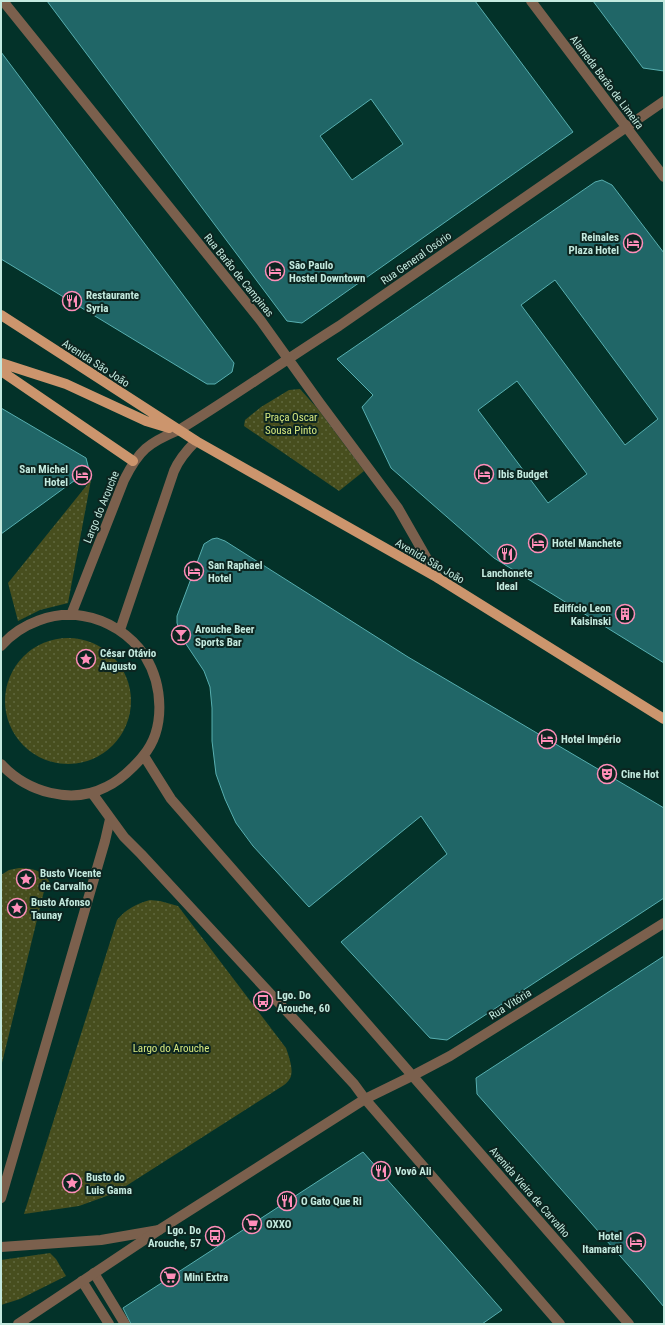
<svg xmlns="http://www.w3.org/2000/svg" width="665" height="1325" font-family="'Roboto Condensed',sans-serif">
  <defs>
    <pattern id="park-dots" width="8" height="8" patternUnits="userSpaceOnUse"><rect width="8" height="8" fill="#474e1e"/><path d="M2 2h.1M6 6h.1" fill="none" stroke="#60683e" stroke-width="1.8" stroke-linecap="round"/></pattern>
  </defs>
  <rect width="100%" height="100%" fill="#033229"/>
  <path fill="url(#park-dots)" d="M 300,389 L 317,408 L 364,471 L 339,491 L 244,426 L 245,420 L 261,407 L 289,390 Z
    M 91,480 L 68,603 L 40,610 L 18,621 L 8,583 Z
    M5 701a63 63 0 1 1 126 0a63 63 0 1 1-126 0Z
    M 19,868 C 35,868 49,872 52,890 L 45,887 L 1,1067 L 1,875 L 9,870 Z
    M 150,900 L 160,901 L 178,906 L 286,1048 C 289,1057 295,1072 289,1080 C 287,1083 284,1085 281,1087 L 115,1193 L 79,1206 L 24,1214 L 117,920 C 126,909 136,904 150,900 Z
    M 50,1253 L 56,1259 L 66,1276 L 20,1299 L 1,1305 L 1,1260 Z"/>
  <path fill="#206667" stroke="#57afb0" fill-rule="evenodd" d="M 47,1 L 475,1 L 573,132 L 302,323 L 287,321 ZM 371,99 L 403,144 L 352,180 L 320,136 Z
    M 593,1 L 664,1 L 664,71 L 643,68 Z
    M 1,52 L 234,363 L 232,372 L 215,384 L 207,384 L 1,259 Z
    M 602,180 L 612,185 L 664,253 L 664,663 L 494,558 L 391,468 L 362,407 L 373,395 L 337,359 L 595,182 ZM 555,280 L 658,419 L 625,445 L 521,305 ZM 517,381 L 587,474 L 548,503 L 478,410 Z
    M 1,408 L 86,458 L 89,470 L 1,534 Z
    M 217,538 L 225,541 L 408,657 L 664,808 L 664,898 L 447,1040 L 430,1038 L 341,942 L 447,854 L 421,816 L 309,907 L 253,846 L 236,823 L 225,799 L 216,774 L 212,741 L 212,708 L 210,687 L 204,671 L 182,638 L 177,623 L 177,616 L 204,544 L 212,539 Z
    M 664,956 L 664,1307 L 644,1283 L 477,1094 L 476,1078 Z
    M 363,1152 L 502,1310 L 482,1324 L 131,1324 L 123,1308 Z"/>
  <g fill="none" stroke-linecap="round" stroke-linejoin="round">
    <path stroke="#7b604d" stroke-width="10" d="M 94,1273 L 125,1324
      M 82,1281 L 109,1324"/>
    <path stroke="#7b604d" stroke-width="10" d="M 1,1198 L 105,841 L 110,819"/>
    <path stroke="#7b604d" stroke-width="10" d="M 3,1 L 261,321 L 319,402 L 398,508 L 438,578
      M 531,1 L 664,177
      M 179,430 C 233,397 285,360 339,326 L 664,101
      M 1,1247 L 101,1240 L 159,1230"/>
    <path stroke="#7b604d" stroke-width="10" d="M 71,615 L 124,480 C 139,450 148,443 179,430
      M 120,630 L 174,471 C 179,459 186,451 196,441
      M 1,646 C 21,623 54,611 83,616 C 108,620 131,635 145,656 C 163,685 166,729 143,756 C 140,760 136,764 133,767 C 125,775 117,782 106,787 C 71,805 27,792 1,764
      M 144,756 L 171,799 L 629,1324
      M 92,793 L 124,837 L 141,854 L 354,1084 L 365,1099 L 560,1324
      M 18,1324 L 159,1230 L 365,1099 L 412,1076 L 450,1056 L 664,923"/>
    <path stroke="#cc956d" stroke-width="10" d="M 1,315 L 196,441 L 438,578 L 664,719
      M 1,363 L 66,384 L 146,421 L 169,428
      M 1,371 L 133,461"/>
  </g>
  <defs>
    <symbol id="hotel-ring" viewBox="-11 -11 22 22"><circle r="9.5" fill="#0c2520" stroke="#ff8eb9" stroke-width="1.5"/><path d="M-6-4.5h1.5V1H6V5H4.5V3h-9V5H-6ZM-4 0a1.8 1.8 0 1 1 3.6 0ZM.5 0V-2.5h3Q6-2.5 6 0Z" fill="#ff8eb9"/></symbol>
    <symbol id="restaurant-ring" viewBox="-11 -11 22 22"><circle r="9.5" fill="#0c2520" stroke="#ff8eb9" stroke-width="1.5"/><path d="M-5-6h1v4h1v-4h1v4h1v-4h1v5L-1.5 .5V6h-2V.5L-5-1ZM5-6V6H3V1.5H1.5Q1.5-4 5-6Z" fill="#ff8eb9"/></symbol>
    <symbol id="building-ring" viewBox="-11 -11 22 22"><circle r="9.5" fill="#0c2520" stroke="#ff8eb9" stroke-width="1.5"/><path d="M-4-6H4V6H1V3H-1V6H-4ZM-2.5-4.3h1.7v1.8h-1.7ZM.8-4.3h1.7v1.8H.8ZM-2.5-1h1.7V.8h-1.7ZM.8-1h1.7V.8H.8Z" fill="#ff8eb9"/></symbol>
    <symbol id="bar-ring" viewBox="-11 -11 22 22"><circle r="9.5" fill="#0c2520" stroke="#ff8eb9" stroke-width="1.5"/><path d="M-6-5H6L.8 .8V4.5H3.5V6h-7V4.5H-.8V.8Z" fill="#ff8eb9"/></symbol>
    <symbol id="sight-ring" viewBox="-11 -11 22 22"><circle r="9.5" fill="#0c2520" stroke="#ff8eb9" stroke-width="1.5"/><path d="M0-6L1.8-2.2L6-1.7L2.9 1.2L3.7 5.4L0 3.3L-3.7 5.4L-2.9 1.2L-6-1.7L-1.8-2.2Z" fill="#ff8eb9"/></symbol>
    <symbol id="theatre-ring" viewBox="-11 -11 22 22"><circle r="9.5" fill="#0c2520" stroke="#ff8eb9" stroke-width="1.5"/><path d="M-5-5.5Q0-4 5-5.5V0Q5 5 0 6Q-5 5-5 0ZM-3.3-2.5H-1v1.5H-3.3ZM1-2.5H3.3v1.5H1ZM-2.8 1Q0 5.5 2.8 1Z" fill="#ff8eb9"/></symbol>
    <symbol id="bus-ring" viewBox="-11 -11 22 22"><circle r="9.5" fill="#0c2520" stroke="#ff8eb9" stroke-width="1.5"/><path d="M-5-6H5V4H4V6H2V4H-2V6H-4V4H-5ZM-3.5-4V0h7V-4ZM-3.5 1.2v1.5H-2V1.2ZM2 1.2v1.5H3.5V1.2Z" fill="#ff8eb9"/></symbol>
    <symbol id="supermarket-ring" viewBox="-11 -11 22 22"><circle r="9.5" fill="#0c2520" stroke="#ff8eb9" stroke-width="1.5"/><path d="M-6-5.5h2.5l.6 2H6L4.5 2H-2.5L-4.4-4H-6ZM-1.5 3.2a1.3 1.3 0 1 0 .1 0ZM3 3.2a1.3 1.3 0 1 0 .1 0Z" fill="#ff8eb9"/></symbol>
  </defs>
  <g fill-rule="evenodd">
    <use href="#hotel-ring" x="622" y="232" width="22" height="22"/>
    <use href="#hotel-ring" x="264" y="260" width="22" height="22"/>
    <use href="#restaurant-ring" x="61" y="290" width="22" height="22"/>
    <use href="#hotel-ring" x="473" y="463" width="22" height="22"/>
    <use href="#hotel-ring" x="71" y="464" width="22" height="22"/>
    <use href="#hotel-ring" x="527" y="532" width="22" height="22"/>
    <use href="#restaurant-ring" x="496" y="543" width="22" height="22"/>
    <use href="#hotel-ring" x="183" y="560" width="22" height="22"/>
    <use href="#building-ring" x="614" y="603" width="22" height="22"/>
    <use href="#bar-ring" x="170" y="624" width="22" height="22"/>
    <use href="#sight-ring" x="75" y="648" width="22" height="22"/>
    <use href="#hotel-ring" x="536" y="728" width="22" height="22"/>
    <use href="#theatre-ring" x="596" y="763" width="22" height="22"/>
    <use href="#sight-ring" x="15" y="868" width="22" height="22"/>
    <use href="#sight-ring" x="6" y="897" width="22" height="22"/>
    <use href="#bus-ring" x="252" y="990" width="22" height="22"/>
    <use href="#restaurant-ring" x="370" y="1160" width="22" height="22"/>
    <use href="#sight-ring" x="61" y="1172" width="22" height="22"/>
    <use href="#restaurant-ring" x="276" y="1190" width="22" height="22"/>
    <use href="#supermarket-ring" x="241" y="1213" width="22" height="22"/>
    <use href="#bus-ring" x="204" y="1225" width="22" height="22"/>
    <use href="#hotel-ring" x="625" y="1231" width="22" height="22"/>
    <use href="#supermarket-ring" x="159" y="1266" width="22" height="22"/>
  </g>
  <g text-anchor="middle" stroke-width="4" stroke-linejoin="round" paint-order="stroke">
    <g font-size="11" fill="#c4eadf" stroke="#0c2520">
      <text transform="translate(607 82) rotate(53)" y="4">Alameda Barão de Limeira</text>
      <text transform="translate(416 258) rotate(-35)" y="4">Rua General Osório</text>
      <text transform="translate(239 275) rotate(51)" y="4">Rua Barão de Campinas</text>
      <text transform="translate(96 363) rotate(33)" y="4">Avenida São João</text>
      <text transform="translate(101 507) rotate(-68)" y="4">Largo do Arouche</text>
      <text transform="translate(430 561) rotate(30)" y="4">Avenida São João</text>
      <text transform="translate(510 1004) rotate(-32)" y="4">Rua Vitória</text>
      <text transform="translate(530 1192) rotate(49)" y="4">Avenida Vieira de Carvalho</text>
    </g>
    <g font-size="11" font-weight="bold" fill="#c4eadf" stroke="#0c2520" text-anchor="start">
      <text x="619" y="241" text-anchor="end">Reinales<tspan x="619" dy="13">Plaza Hotel</tspan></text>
      <text x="289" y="269">São Paulo<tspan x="289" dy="13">Hostel Downtown</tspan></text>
      <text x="86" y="299">Restaurante<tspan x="86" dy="13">Syria</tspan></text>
      <text x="68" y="473" text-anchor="end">San Michel<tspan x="68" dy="13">Hotel</tspan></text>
      <text x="498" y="478">Ibis Budget</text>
      <text x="552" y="547">Hotel Manchete</text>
      <text x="208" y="569">San Raphael<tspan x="208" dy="13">Hotel</tspan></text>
      <text x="507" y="577" text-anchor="middle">Lanchonete<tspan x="507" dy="13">Ideal</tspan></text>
      <text x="611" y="612" text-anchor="end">Edifício Leon<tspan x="611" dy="13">Kaisinski</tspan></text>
      <text x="195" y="633">Arouche Beer<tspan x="195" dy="13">Sports Bar</tspan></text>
      <text x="100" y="657">César Otávio<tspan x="100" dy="13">Augusto</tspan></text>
      <text x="561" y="743">Hotel Império</text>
      <text x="621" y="778">Cine Hot</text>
      <text x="40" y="877">Busto Vicente<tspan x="40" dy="13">de Carvalho</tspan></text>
      <text x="31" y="906">Busto Afonso<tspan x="31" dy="13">Taunay</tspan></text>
      <text x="277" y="999">Lgo. Do<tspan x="277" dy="13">Arouche, 60</tspan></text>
      <text x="395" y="1175">Vovô Ali</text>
      <text x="86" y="1181">Busto do<tspan x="86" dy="13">Luis Gama</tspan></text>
      <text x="301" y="1205">O Gato Que Ri</text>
      <text x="266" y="1228">OXXO</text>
      <text x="201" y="1234" text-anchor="end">Lgo. Do<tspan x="201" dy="13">Arouche, 57</tspan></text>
      <text x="622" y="1240" text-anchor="end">Hotel<tspan x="622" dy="13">Itamarati</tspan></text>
      <text x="184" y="1281">Mini Extra</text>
    </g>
    <g font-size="11" fill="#d6e77f" stroke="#0c2520">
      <text x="291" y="421">Praça Oscar<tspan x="291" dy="13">Sousa Pinto</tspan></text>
      <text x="171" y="1052">Largo do Arouche</text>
    </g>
  </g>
  <rect width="665" height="1325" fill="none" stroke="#c4eadf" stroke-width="4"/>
</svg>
